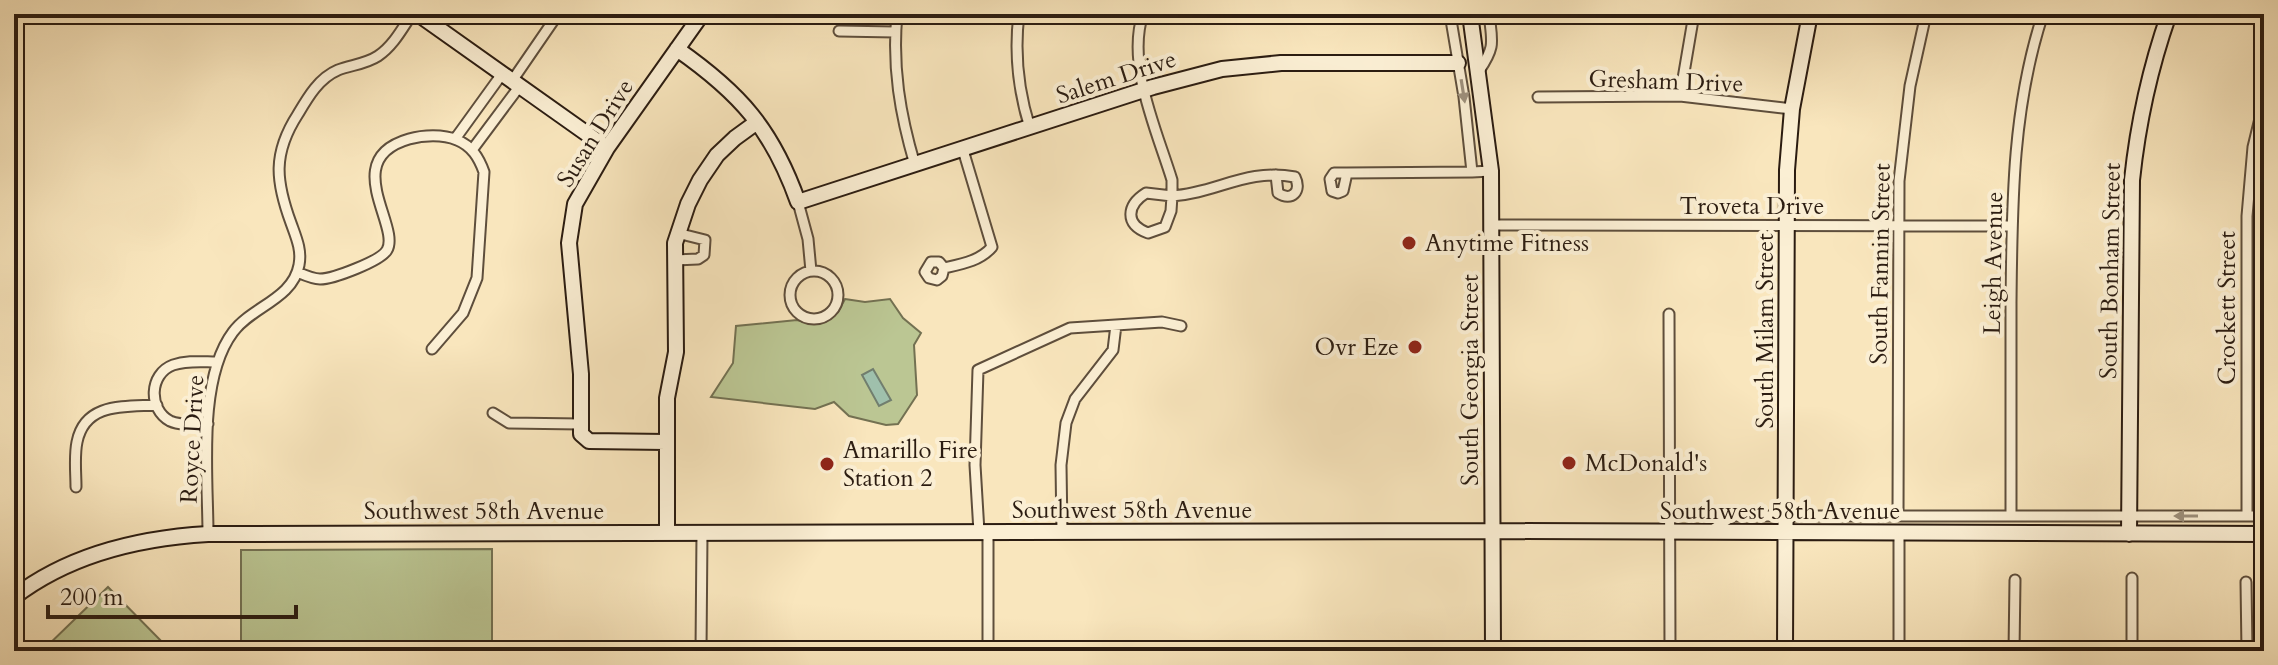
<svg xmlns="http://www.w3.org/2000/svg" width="2278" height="665" font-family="Cardo,serif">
  <rect width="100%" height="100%" fill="#f9e6bd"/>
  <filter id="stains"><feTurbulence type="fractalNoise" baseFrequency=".0025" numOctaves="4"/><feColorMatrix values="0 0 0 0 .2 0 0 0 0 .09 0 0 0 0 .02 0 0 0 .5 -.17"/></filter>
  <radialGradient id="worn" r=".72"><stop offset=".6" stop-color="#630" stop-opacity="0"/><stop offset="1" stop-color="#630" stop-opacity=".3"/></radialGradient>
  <path fill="#bbc693" stroke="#737152" stroke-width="2" d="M 845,299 L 865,302 L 890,299 L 903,318 L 921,333 L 914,345 L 917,395 L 898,424 L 886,425 L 849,416 L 834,402 L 815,409 L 711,397 L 733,363 L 736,326 L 797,320 L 811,324 L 825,322 L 838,312 Z
    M 492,549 L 492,651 L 241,651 L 241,550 Z
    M 108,587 L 171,651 L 42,651 Z"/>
  <path fill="#9fc0ac" stroke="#717e6e" stroke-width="2" d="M 873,369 L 891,400 L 879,406 L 862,375 Z"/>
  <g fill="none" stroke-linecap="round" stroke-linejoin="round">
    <defs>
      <path id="street" d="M 897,14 C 892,67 900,114 915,165
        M 1019,14 C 1014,54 1018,90 1030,128
        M 1143,14 C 1126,64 1157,131 1172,180 L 1172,196 C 1218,193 1245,168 1295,177 C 1302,191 1292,202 1278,193 L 1276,175
        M 1450,14 L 1464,97 L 1472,172
        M 839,31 L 895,32
        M 1479,71 C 1496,46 1492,42 1489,14
        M 512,81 L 558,14
        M 1680,96 L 1694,14
        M 1538,97 L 1680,96 L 1792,109
        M 455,139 L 502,74
        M 472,150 L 519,87
        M 1347,173 L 1343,191 L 1338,193 L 1332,191 L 1330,179 L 1334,173 L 1347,173 L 1472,172 L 1491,171
        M 1146,193 L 1172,196 L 1171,211 L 1165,227 L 1148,233 C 1124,224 1127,205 1146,193 Z
        M 798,202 L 808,239 L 811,271
        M 1492,225 L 2011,226
        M 675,260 L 698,259 L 704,255 L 705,240 L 677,233
        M 944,268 L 942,276 L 937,280 L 929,278 L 925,272 L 931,262 L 939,262 L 944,268 C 962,264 980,261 992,247 L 963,150
        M790 295a24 24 0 1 1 48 0a24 24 0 1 1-48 0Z
        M 297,272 C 304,275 313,279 320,279 C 333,279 381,261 387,250 C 401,226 339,159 409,139 C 423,135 443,134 457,140 C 472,146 479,158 484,172 L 477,278 L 463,313 L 432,349
        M 1669,314 L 1670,651
        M 493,413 L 509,423 L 580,424
        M 208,424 C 197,424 181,426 170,421 C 148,409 149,374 173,365 C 187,360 203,362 217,362
        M 76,487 C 76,473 74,456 77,442 C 85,402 125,407 157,405
        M 1898,516 L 1899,181 L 1910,86 L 1926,14
        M 2011,516 C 2011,445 2011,374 2011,303 C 2012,205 2012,108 2043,14
        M 2247,516 L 2247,216 L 2253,147 L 2264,102
        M 1712,530 L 1733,516 L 2264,516
        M 979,532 L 975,465 L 978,370 L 1070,328 L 1162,322 L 1181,326
        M 988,532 L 988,651
        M 1062,532 L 1061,465 L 1066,423 L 1075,399 L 1113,350 L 1116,325
        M 1899,533 L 1899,651
        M 208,534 C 208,476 197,380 233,332 C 251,307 293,299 299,265 C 302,250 296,237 291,223 C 276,182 272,154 298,114 C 308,97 319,78 338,70 C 351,65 366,64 378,56 C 393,46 402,29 412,14
        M 2246,582 L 2247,651
        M 701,651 L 702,533
        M 2014,651 L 2015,580
        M 2132,651 L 2132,578"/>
      <path id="secondary" d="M 418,14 L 607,148
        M 1470,14 L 1491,171 L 1493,651
        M 677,49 C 740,93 772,129 798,202 L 1153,87 L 1222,69 L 1281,63 L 1458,63
        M 666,442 L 589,441 L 581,434 L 581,374 L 569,243 L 575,204 L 607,148 L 702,14
        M 667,533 L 667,398 L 676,352 L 675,243 L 688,204 L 700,180 L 717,155 L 735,138 L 757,122
        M 2129,534 L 2132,180 C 2138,123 2150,68 2169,14
        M 14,597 C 70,554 139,538 208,534 L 1492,531 L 2264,534
        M 1785,651 L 1787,170 L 1792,109 L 1810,14"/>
    </defs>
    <use href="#street" stroke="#5e4e3c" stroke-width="13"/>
    <use href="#secondary" stroke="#2b1c11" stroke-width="18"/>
    <use href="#street" stroke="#fbefd4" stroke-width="9"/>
    <use href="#secondary" stroke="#fbefd4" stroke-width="14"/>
  </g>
  <defs><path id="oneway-solid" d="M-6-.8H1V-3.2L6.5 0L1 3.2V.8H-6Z" transform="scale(2)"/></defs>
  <g fill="#9d907c">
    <use href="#oneway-solid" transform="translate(1463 91) rotate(81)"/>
    <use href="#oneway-solid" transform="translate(2186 516) rotate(180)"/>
  </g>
  <g fill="#8f2418" stroke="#fbefd4" stroke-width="3">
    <circle cx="1409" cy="243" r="8"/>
    <circle cx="1415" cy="347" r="8"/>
    <circle cx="1569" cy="463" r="8"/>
    <circle cx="827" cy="464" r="8"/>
  </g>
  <g text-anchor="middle" stroke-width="8" stroke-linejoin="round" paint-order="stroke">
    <g font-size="24" fill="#2b1c11" stroke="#fbefd4">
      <text transform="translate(1116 77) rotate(-18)" y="8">Salem Drive</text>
      <text transform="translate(1666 81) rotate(2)" y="8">Gresham Drive</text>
      <text transform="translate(595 133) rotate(-58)" y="8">Susan Drive</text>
      <text x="1752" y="214">Troveta Drive</text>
      <text transform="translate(1993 263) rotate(-89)" y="8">Leigh Avenue</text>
      <text transform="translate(1880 264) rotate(-89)" y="8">South Fannin Street</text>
      <text transform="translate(2110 271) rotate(-89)" y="8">South Bonham Street</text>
      <text transform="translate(2227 308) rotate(-90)" y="8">Crockett Street</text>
      <text transform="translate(1765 331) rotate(-90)" y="8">South Milam Street</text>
      <text transform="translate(1470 380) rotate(-90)" y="8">South Georgia Street</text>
      <text transform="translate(192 439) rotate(-87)" y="8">Royce Drive</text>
      <text x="1132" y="518">Southwest 58th Avenue</text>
      <text x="484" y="519">Southwest 58th Avenue</text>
      <text x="1780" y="519">Southwest 58th Avenue</text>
    </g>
    <g font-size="24" fill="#2b1c11" stroke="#fbefd4" text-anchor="start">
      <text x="1425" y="251">Anytime Fitness</text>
      <text x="1399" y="355" text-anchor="end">Ovr Eze</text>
      <text x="843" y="458">Amarillo Fire<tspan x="843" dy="28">Station 2</tspan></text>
      <text x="1585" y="471">McDonald's</text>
    </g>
  </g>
  <rect width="2278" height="665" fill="none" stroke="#f9e6bd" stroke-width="48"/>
  <rect x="16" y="16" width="2246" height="633" fill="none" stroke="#2b1c11" stroke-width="4"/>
  <rect x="24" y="24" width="2230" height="617" fill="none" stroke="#2b1c11" stroke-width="2"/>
  <path d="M48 605v12h248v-12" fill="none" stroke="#2b1c11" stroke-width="4"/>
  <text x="60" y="605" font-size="24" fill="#2b1c11" stroke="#fbefd4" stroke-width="6" paint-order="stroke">200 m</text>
  <rect width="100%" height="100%" filter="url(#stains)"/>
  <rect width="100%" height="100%" fill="url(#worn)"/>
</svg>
